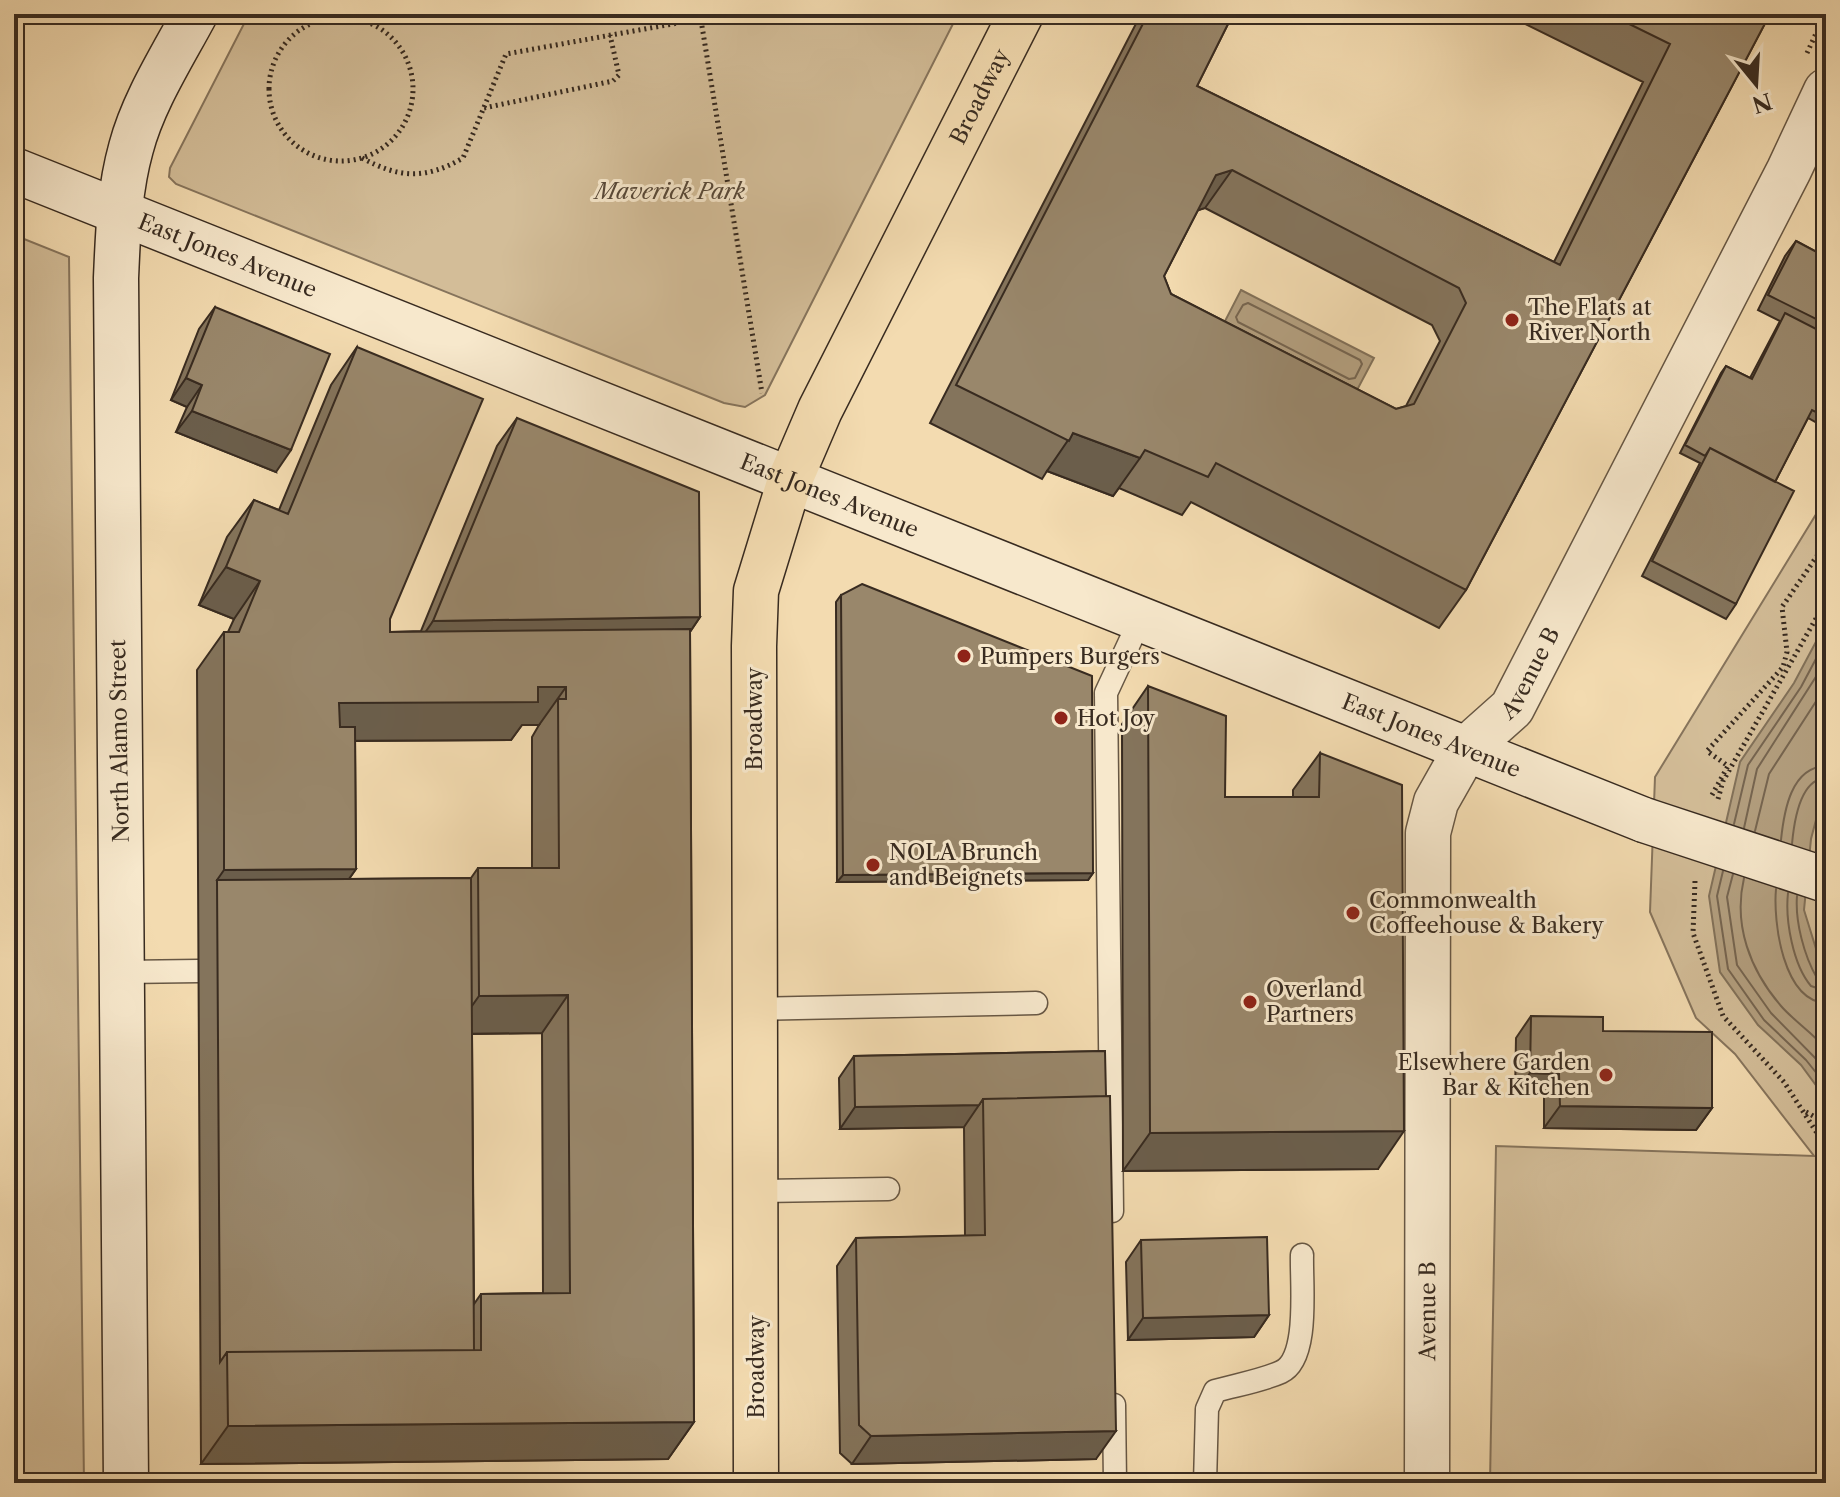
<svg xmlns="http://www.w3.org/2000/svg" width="1840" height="1497" font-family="'Libre Caslon Text',serif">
  <rect width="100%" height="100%" fill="#f3dbb0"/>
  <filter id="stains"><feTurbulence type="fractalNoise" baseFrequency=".0025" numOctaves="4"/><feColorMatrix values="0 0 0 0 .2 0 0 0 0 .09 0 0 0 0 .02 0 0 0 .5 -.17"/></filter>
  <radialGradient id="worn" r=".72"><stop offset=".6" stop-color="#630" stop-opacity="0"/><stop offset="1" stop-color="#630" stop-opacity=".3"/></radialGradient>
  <path fill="#d3bd98" stroke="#86745c" stroke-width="2" d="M 249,14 L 958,14 L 765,395 L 745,407 L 724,403 L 176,184 L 169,177 L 170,168 Z
    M 14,235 L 69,257 L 84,1483 L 14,1483 Z
    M 1826,498 L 1826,1483 L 1490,1483 L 1496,1146 L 1814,1156 L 1735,1054 L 1696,1018 L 1650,912 L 1655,777 Z"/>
  <path fill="#b39f7f" stroke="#827159" stroke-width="2" d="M 1241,290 L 1374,358 L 1356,392 L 1224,323 Z
    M 1826,623 L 1826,782 L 1811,839 L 1804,910 L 1826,981 L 1826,1099 L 1801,1065 L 1758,1025 L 1720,972 L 1709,896 L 1740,762 L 1794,683 Z"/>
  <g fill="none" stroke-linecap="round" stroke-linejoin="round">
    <path stroke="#766550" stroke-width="2" d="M 1248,303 L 1360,360 L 1362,364 L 1355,378 L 1349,379 L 1238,322 L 1236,317 L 1243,305 Z
      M 1734,824 L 1748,765 L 1801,687 L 1826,640
      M 1744,828 L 1757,769 L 1826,661
      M 1755,831 L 1769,774 L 1826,686
      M 1781,840 C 1784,811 1791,767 1826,766
      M 1792,844 C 1794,822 1800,779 1826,778
      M 1723,871 L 1717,896 L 1728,969 L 1764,1020 L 1806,1060 L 1826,1085
      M 1733,874 L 1727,897 L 1737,965 L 1771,1013 L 1826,1069
      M 1744,878 C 1733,925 1750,970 1781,1006 C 1794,1021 1813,1033 1826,1049
      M 1776,889 C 1773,922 1783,1001 1826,1003
      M 1788,893 C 1785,920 1793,965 1811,986 L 1826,991
      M 1797,896 C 1795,921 1804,956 1817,978 L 1826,981"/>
    <defs>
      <path id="lane" d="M 123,972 L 199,971
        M 754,1009 L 1036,1003
        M 755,1191 L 888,1189
        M 1112,1211 L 1106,693 L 1140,620
        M 1114,1405 L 1115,1483
        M 1205,1483 L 1207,1409 L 1215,1391 C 1236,1385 1261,1381 1281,1372 C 1310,1359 1301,1283 1302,1255"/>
      <g id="street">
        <path id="s1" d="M 1427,1483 L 1428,833 L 1436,802 L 1466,749 L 1512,708 L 1789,170 L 1826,91"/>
      </g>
      <g id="secondary">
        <path id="s2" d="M 14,170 L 1644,820"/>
        <path d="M 126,1483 L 116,278 C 118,234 119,191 131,148 C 143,102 172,57 195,14"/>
      </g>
      <g id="primary">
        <path id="s3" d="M 756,1483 L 754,646 L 756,591 L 790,480 L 820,410 L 1021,14"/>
      </g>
    </defs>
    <use href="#lane" stroke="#675744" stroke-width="25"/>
    <use href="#street" stroke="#675744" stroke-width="47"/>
    <use href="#secondary" stroke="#382b20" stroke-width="47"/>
    <use href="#primary" stroke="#382b20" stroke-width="47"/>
    <path stroke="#382b20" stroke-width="5" stroke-dasharray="2 4" stroke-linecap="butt" d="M 700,14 L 762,393
      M269 89a72 72 0 1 1 144 0a72 72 0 1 1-144 0Z
      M 1807,53 L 1825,14
      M 484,108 L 613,81 L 619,75 L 610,35
      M 362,158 C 399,178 425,180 463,158 L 506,54 L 700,19
      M 1712,795 L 1728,766 L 1707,751 L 1783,667 L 1787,652 L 1782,607 L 1826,543
      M 1718,799 L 1723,781 L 1826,601
      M 1695,881 L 1693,933 L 1723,1016 L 1784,1082 L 1826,1147
      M 1806,1112 L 1826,1123"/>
    <use href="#lane" stroke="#f7e8cc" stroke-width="22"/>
    <use href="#street" stroke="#f7e8cc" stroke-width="44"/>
    <use href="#secondary" stroke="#f7e8cc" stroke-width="44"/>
    <use href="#primary" stroke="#f3dbb0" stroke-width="44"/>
    <defs>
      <path id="secondary-bridge" d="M 1644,820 L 1826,880"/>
    </defs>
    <use href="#secondary-bridge" stroke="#382b20" stroke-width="47" stroke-linecap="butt"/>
    <use href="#secondary-bridge" stroke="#f7e8cc" stroke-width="44"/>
  </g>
  <path fill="#84745c" stroke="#382b20" stroke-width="2" fill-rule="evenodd" d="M 1141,14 L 1233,14 L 1197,86 L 1554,262 L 1643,82 L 1505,14 L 1770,14 L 1466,590 L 1439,628 L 1191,502 L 1182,515 L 1119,488 L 1113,496 L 1047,471 L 1042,479 L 930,423 ZM 1205,208 L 1432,325 L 1440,341 L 1406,406 L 1396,409 L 1171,294 L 1164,276 L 1198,210 Z
    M 1796,241 L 1826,257 L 1826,428 L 1808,418 L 1775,482 L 1736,604 L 1726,619 L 1642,576 L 1700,463 L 1680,453 L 1721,373 L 1726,366 L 1750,378 L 1780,321 L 1758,310 L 1785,256 Z
    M 215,307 L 276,472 L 176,432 L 187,407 L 171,400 L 199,329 Z
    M 357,347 L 390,619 L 390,632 L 421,631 L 497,446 L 517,418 L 700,617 L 690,632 L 694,1422 L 668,1459 L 201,1464 L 197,670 L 224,632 L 228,632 L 234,619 L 199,605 L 227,537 L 254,500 L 279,510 L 331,385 ZM 522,725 L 539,725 L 532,737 L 532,868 L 478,868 L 471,878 L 349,879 L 356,869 L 355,741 L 511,740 ZM 542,1033 L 543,1293 L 481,1294 L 474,1304 L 472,1034 Z
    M 841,595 L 1093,873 L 1088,880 L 837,882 L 836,602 Z
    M 1148,686 L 1225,797 L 1293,797 L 1293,790 L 1320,753 L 1378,1169 L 1123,1171 L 1122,724 Z
    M 1531,1016 L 1603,1031 L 1712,1108 L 1696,1130 L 1544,1128 L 1544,1095 L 1515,1095 L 1516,1038 Z
    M 1105,1051 L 1096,1459 L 852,1464 L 840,1453 L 837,1266 L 856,1238 L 965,1236 L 964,1127 L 840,1129 L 839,1078 L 854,1056 Z
    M 1141,1240 L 1269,1315 L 1254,1337 L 1128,1340 L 1126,1262 Z"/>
  <path fill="#6b5e4b" stroke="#382b20" stroke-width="2" d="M 1232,170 L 1205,208 L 1190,213 L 1216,175 Z
    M 186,378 L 202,385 L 187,407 L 171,400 Z
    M 192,411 L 291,450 L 276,472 L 176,432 Z
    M 1073,433 L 1140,458 L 1113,496 L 1047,471 Z
    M 226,567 L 260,581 L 234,619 L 199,605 Z
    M 700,617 L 681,645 L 414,649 L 433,621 Z
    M 538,687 L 566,687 L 539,725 L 522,725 L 511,740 L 312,741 L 339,703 Z
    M 356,869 L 329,907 L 217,880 L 224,870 Z
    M 1093,873 L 1088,880 L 837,882 L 843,875 Z
    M 568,995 L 542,1033 L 452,1034 L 479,996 Z
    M 1530,1073 L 1559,1074 L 1544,1095 L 1515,1095 Z
    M 979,1105 L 964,1127 L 840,1129 L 855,1107 Z
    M 1560,1106 L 1712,1108 L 1696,1130 L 1544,1128 Z
    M 1404,1131 L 1378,1169 L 1123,1171 L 1150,1133 Z
    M 1269,1315 L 1254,1337 L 1128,1340 L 1143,1318 Z
    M 694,1422 L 668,1459 L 201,1464 L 228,1426 Z
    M 1116,1431 L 1096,1459 L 852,1464 L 871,1436 Z"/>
  <path fill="#99876b" stroke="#382b20" stroke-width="2" fill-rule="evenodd" d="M 1148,14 L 1233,14 L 1197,86 L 1560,265 L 1670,44 L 1609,14 L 1770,14 L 1466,590 L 1216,463 L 1208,477 L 1145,450 L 1140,458 L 1073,433 L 1069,441 L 956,385 ZM 1232,170 L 1459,288 L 1466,303 L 1414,404 L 1396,409 L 1171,294 L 1164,276 L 1216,175 Z
    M 1796,241 L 1826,257 L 1826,324 L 1768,295 Z
    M 215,307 L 330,354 L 291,450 L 192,411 L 202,385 L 186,378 Z
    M 1785,313 L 1826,334 L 1826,417 L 1812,410 L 1775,482 L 1710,448 L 1705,456 L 1685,445 L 1726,366 L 1752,379 Z
    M 357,347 L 483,399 L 390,619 L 390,632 L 690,629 L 694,1422 L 228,1426 L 227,1352 L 481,1350 L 481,1294 L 570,1293 L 568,995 L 479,996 L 478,868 L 559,868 L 558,699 L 566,699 L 566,687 L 538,687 L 538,702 L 339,703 L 340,727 L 355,727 L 356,869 L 224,870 L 224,632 L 239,632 L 260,581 L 226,567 L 254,500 L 288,514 Z
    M 517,418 L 699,492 L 700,617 L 433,621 Z
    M 1710,448 L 1794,491 L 1736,604 L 1652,561 Z
    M 862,584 L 1092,676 L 1093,873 L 843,875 L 841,595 Z
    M 1148,686 L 1226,716 L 1225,797 L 1319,797 L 1320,753 L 1402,785 L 1404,1131 L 1150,1133 Z
    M 471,878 L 474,1350 L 227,1352 L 220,1362 L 217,880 Z
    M 1531,1016 L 1603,1017 L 1603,1031 L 1712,1032 L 1712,1108 L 1560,1106 L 1559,1074 L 1530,1073 Z
    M 1105,1051 L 1106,1096 L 983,1099 L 979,1105 L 855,1107 L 854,1056 Z
    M 1110,1096 L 1116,1431 L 871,1436 L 859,1425 L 856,1238 L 985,1235 L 983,1099 Z
    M 1267,1237 L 1269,1315 L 1143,1318 L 1141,1240 Z"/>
  <g fill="#8f2418" stroke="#f7e8cc" stroke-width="3">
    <circle cx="1512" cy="320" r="8"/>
    <circle cx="964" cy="656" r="8"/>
    <circle cx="1061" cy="718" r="8"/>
    <circle cx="873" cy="865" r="8"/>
    <circle cx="1353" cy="913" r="8"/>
    <circle cx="1250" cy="1002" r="8"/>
    <circle cx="1606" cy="1075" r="8"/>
  </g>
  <g text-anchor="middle" stroke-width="6" stroke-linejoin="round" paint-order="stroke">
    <g font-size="22" fill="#382b20" stroke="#f7e8cc">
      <text dy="8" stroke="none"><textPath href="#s3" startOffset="1436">Broadway</textPath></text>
      <text dy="8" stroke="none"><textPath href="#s2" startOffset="230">East Jones Avenue</textPath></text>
      <text dy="8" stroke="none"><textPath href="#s2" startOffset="878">East Jones Avenue</textPath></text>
      <text dy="8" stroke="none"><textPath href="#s1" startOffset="844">Avenue B</textPath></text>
      <text transform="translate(754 719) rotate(-90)" y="8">Broadway</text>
      <text dy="8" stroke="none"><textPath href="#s2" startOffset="1526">East Jones Avenue</textPath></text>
      <text transform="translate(119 741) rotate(-91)" y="8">North Alamo Street</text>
      <text dy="8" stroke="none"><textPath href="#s1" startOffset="172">Avenue B</textPath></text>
      <text transform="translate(756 1367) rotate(-90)" y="8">Broadway</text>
    </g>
    <g font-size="22" font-style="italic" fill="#574838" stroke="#f7e8cc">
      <text x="670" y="199">Maverick Park</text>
    </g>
    <g font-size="22" fill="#382b20" stroke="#f7e8cc" text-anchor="start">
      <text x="1528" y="315">The Flats at<tspan x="1528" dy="25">River North</tspan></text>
      <text x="980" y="664">Pumpers Burgers</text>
      <text x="1077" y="726">Hot Joy</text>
      <text x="889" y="860">NOLA Brunch<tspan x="889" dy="25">and Beignets</tspan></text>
      <text x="1369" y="908">Commonwealth<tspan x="1369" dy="25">Coffeehouse &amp; Bakery</tspan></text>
      <text x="1266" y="997">Overland<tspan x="1266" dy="25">Partners</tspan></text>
      <text x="1590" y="1070" text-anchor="end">Elsewhere Garden<tspan x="1590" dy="25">Bar &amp; Kitchen</tspan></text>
    </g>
  </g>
  <rect width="1840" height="1497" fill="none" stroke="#f3dbb0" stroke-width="48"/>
  <rect x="16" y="16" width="1808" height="1465" fill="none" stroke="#382b20" stroke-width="4"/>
  <rect x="24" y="24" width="1792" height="1449" fill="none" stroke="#382b20" stroke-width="2"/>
  <g transform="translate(1756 84) rotate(162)" stroke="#f7e8cc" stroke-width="6" paint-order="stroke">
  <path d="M0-6L14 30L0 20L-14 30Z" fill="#382b20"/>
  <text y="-12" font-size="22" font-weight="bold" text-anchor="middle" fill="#382b20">N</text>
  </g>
  <rect width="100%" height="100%" filter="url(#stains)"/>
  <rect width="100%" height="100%" fill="url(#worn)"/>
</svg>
